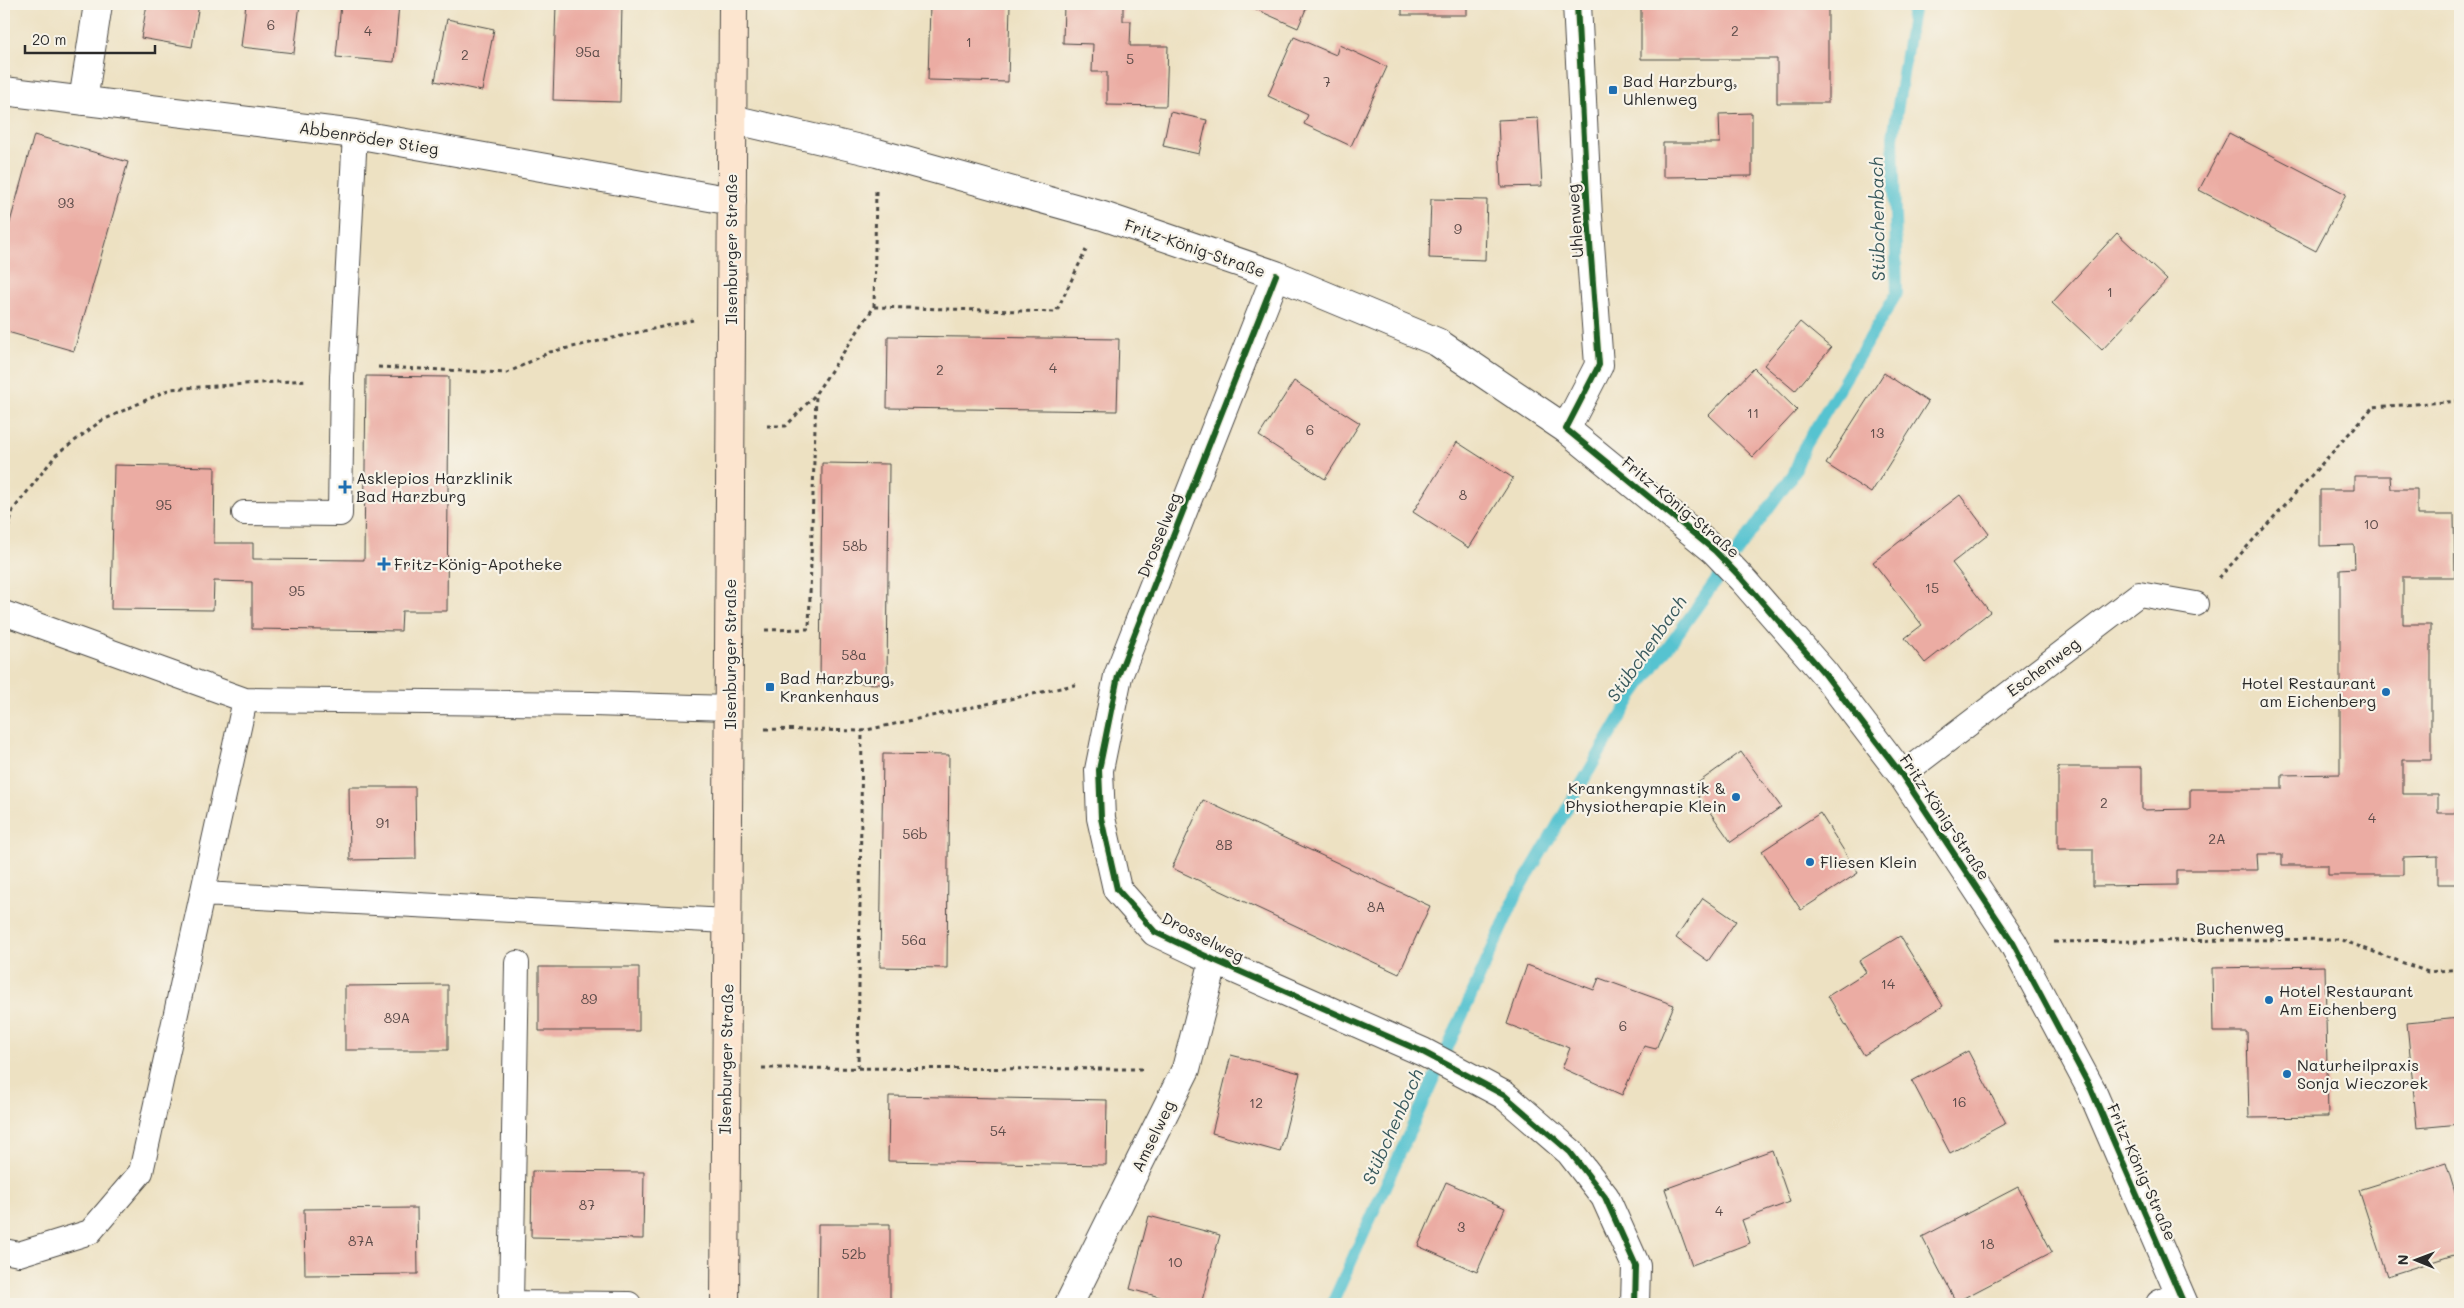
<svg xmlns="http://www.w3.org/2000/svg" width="2464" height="1308" font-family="Mali,sans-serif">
  <rect width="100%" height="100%" fill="#f7f3e8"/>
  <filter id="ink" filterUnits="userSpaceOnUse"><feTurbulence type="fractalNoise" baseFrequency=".02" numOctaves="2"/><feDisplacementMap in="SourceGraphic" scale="10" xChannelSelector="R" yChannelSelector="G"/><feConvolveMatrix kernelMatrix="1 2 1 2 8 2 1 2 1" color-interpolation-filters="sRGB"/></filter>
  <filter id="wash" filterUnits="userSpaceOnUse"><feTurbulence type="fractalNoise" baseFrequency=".0096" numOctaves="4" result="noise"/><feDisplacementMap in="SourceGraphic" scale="20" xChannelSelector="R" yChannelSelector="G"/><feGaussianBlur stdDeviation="1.12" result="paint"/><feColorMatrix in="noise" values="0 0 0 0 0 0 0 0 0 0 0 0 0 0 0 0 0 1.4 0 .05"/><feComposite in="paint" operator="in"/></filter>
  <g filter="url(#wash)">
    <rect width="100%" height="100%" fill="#ede1c2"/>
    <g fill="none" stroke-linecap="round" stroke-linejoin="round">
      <path stroke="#56c3d0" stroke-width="12" d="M 1332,1304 L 1517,894 L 1634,694 L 1794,473 L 1804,447 L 1897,293 L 1893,137 L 1914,4"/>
    </g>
    <g id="blocks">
      <path fill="#ebaca3" d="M 147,4 L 199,4 L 192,47 L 141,38 Z
        M 246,4 L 300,4 L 294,53 L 241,47 Z
        M 341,4 L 399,4 L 394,62 L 336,57 Z
        M 556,4 L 622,4 L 620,102 L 553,100 Z
        M 930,4 L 1010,4 L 1008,82 L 928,80 Z
        M 1064,4 L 1123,4 L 1123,21 L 1131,21 L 1130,46 L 1168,46 L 1166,106 L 1107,105 L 1107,72 L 1092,72 L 1093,44 L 1063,43 Z
        M 1244,4 L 1308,4 L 1298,28 Z
        M 1402,4 L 1467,4 L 1467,15 L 1402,15 Z
        M 1641,4 L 1828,4 L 1828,103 L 1777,103 L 1777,59 L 1641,59 Z
        M 447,19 L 494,29 L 482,91 L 435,81 Z
        M 1294,37 L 1336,55 L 1339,45 L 1387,67 L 1351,146 L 1304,124 L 1308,115 L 1268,96 Z
        M 1170,112 L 1207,120 L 1199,154 L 1163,146 Z
        M 1752,113 L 1752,176 L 1663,177 L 1663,143 L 1720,143 L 1719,114 Z
        M 1538,118 L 1542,186 L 1501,187 L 1498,120 Z
        M 2229,133 L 2346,194 L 2316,251 L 2199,190 Z
        M 34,135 L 128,162 L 74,351 L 4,331 L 4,244 Z
        M 1431,199 L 1487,200 L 1485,260 L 1429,258 Z
        M 2117,233 L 2167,280 L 2102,350 L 2052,303 Z
        M 1800,322 L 1831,348 L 1795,391 L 1764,365 Z
        M 888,336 L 1119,339 L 1117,411 L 887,408 Z
        M 1754,368 L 1797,410 L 1753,457 L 1709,415 Z
        M 1884,373 L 1928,402 L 1871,493 L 1826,464 Z
        M 366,376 L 449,377 L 447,611 L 402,611 L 401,631 L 252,629 L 252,582 L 214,581 L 213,610 L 111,609 L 114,465 L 215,467 L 214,543 L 253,543 L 253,559 L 364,560 Z
        M 1294,381 L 1360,423 L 1325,479 L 1259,436 Z
        M 1457,442 L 1513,478 L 1469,548 L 1413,512 Z
        M 822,463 L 889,464 L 887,684 L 820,683 Z
        M 2354,476 L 2390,476 L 2391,489 L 2417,489 L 2417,515 L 2454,515 L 2455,577 L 2403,577 L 2403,624 L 2431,624 L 2431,760 L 2403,760 L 2403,794 L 2438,794 L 2438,813 L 2460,813 L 2460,884 L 2438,884 L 2438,856 L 2403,857 L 2403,875 L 2328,875 L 2328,865 L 2282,865 L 2282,854 L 2257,854 L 2258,870 L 2177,870 L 2177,885 L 2093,886 L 2093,849 L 2058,849 L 2058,767 L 2142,767 L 2142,810 L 2190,809 L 2190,789 L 2282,789 L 2282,775 L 2340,774 L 2340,569 L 2355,568 L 2354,545 L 2320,546 L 2320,490 L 2354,490 Z
        M 1960,495 L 1989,534 L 1952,563 L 1990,612 L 1925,663 L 1905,638 L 1922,625 L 1873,562 Z
        M 1741,752 L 1781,807 L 1731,842 L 1692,787 Z
        M 883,754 L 949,755 L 947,968 L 880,967 Z
        M 349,787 L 415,787 L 416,859 L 350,860 Z
        M 1203,800 L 1430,906 L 1399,974 L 1172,868 Z
        M 1820,813 L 1858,873 L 1801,910 L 1762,851 Z
        M 1703,898 L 1736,921 L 1708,961 L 1676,938 Z
        M 1900,936 L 1943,1006 L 1864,1055 L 1828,996 L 1866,972 L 1859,961 Z
        M 1527,965 L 1594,990 L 1599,978 L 1674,1005 L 1656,1049 L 1644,1046 L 1622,1095 L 1562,1068 L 1570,1048 L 1507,1024 Z
        M 2325,966 L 2328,1117 L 2249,1118 L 2247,1032 L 2213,1032 L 2212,968 Z
        M 539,967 L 639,967 L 639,1031 L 539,1031 Z
        M 448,985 L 448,1050 L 345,1050 L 345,986 Z
        M 2460,1018 L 2460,1124 L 2417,1128 L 2407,1023 Z
        M 1968,1051 L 2006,1123 L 1950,1153 L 1912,1081 Z
        M 1231,1055 L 1300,1073 L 1280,1152 L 1212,1133 Z
        M 889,1096 L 1107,1100 L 1106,1165 L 888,1161 Z
        M 1772,1150 L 1790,1202 L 1742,1220 L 1750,1243 L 1692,1265 L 1665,1189 Z
        M 2446,1163 L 2460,1209 L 2460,1253 L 2387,1276 L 2359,1190 Z
        M 532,1171 L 644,1172 L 643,1239 L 531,1237 Z
        M 1446,1182 L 1505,1208 L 1477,1272 L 1418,1246 Z
        M 2018,1187 L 2052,1252 L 1956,1302 L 1922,1237 Z
        M 417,1208 L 418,1274 L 305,1275 L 304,1209 Z
        M 1149,1216 L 1220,1235 L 1201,1304 L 1186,1304 L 1130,1289 Z
        M 818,1224 L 890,1224 L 890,1304 L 817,1304 Z"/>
    </g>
  </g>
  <g filter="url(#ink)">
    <use href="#blocks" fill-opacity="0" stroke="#484642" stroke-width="1"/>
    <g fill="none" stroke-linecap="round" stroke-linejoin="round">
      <defs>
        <path id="lane" d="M 244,513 L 340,514 L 342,377 L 355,134
          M 4,613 L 245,700 L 592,704 L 729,708
          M 1902,775 L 2139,594 L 2196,604
          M 202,894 L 728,921
          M 517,963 L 511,1303 L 629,1304
          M 4,1251 L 19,1254 L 90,1232 L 141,1172 L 245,700"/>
        <path id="street" d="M 4,91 L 355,134 L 732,201
          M 83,101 L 98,4
          M 732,119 L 877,153 L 1103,216 L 1276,275 L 1437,342 L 1566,429 L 1715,551 L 1742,579 L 1824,673 L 1902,775 L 2013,943 L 2091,1089 L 2184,1304
          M 1276,275 L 1118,676 L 1099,770 L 1101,818 L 1117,889 L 1155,932 L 1214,960 L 1423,1052 L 1504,1095 L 1570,1152 L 1605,1197 L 1636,1266 L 1635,1304
          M 1566,429 L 1599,365 L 1588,216 L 1577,4
          M 1069,1304 L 1186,1069 L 1214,960
          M 2160,1304 L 2180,1295"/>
        <path id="secondary" d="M 725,1304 L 733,4"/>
      </defs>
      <use href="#lane" stroke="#484642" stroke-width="26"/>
      <use href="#street" stroke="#484642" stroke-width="30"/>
      <use href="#secondary" stroke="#484642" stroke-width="30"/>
      <path stroke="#484642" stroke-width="3" stroke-dasharray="4 4" stroke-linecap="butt" d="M 874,307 L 876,190
        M 378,367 L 507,373 L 550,352 L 693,320
        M 767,426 L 786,426 L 816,394
        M 4,544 L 13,510 L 56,455 L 101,421 L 170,389 L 307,380
        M 2219,578 L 2373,407 L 2460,401
        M 765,630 L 809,629 L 816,393 L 874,307 L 1056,312 L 1086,250
        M 765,729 L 862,731 L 1079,684
        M 2054,942 L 2339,939 L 2428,972 L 2460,969
        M 762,1068 L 1146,1069
        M 858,1068 L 862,731"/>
      <use href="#lane" stroke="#fff" stroke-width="24"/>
      <use href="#street" stroke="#fff" stroke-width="28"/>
      <use href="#secondary" stroke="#fce5cf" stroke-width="28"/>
      <defs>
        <path id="cycleway" d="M 1577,4 L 1588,216 L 1599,365 L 1566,429 L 1715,551 L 1742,579 L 1824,673 L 1902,775 L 2013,943 L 2091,1089 L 2184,1304
          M 1276,275 L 1118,676 L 1099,770 L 1101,818 L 1117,889 L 1155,932 L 1214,960 L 1423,1052 L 1504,1095 L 1570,1152 L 1605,1197 L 1636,1266 L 1635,1304"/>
      </defs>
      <use href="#cycleway" stroke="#f7f3e8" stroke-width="9"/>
      <use href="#cycleway" stroke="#1b5e20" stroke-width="6"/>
    </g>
  </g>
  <g fill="#1f6fb2" stroke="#f7f3e8" stroke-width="2">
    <rect x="1608" y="85" width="10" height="10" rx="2.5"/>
    <path d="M342.5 479.5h5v5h5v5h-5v5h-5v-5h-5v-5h5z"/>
    <path d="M381.5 556.5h5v5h5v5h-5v5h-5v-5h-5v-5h5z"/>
    <rect x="765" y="682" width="10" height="10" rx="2.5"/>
    <circle cx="2386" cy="692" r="5"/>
    <circle cx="1736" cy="797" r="5"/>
    <circle cx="1810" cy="862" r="5"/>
    <circle cx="2269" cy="1000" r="5"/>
    <circle cx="2287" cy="1074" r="5"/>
  </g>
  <g text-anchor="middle" stroke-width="4.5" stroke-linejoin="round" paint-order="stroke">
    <g font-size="14" fill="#5b4b49">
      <text x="271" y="30">6</text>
      <text x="368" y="36">4</text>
      <text x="1735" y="36">2</text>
      <text x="969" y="47">1</text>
      <text x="588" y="57">95a</text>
      <text x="465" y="60">2</text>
      <text x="1130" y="64">5</text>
      <text x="1327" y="87">7</text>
      <text x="66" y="208">93</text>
      <text x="1458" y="234">9</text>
      <text x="2110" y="297">1</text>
      <text x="1053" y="373">4</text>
      <text x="940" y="375">2</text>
      <text x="1753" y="418">11</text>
      <text x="1310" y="435">6</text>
      <text x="1877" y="438">13</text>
      <text x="1463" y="500">8</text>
      <text x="164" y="510">95</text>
      <text x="2371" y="529">10</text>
      <text x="855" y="551">58b</text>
      <text x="1932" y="593">15</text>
      <text x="297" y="596">95</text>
      <text x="854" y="660">58a</text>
      <text x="2104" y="808">2</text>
      <text x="2372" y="823">4</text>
      <text x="383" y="828">91</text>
      <text x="915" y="839">56b</text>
      <text x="2217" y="844">2A</text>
      <text x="1224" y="850">8B</text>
      <text x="1376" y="912">8A</text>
      <text x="914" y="945">56a</text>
      <text x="1888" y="989">14</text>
      <text x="589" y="1004">89</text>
      <text x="397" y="1023">89A</text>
      <text x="1623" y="1031">6</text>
      <text x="1959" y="1107">16</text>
      <text x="1256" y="1108">12</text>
      <text x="998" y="1136">54</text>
      <text x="587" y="1210">87</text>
      <text x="1719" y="1216">4</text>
      <text x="1461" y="1232">3</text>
      <text x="361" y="1246">87A</text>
      <text x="1987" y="1249">18</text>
      <text x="854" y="1259">52b</text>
      <text x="1175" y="1267">10</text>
    </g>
    <g font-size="16" fill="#2b2b2b" stroke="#f7f3e8" text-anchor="start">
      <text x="1623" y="87">Bad Harzburg,<tspan x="1623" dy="18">Uhlenweg</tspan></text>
      <text x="356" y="484">Asklepios Harzklinik<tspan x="356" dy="18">Bad Harzburg</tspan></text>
      <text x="394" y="570">Fritz-König-Apotheke</text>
      <text x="780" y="684">Bad Harzburg,<tspan x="780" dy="18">Krankenhaus</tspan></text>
      <text x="2376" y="689" text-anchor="end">Hotel Restaurant<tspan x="2376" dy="18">am Eichenberg</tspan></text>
      <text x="1726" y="794" text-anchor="end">Krankengymnastik &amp;<tspan x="1726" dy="18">Physiotherapie Klein</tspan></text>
      <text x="1820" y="868">Fliesen Klein</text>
      <text x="2279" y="997">Hotel Restaurant<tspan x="2279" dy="18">Am Eichenberg</tspan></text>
      <text x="2297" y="1071">Naturheilpraxis<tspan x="2297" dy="18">Sonja Wieczorek</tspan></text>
    </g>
    <g font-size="16" fill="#2b2b2b" stroke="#f7f3e8">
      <text transform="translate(369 138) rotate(9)" y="6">Abbenröder Stieg</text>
      <text transform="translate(1575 221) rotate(-94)" y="6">Uhlenweg</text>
      <text transform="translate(1195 248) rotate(19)" y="6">Fritz-König-Straße</text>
      <text transform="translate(731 249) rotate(-90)" y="6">Ilsenburger Straße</text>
      <text transform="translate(1681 507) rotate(40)" y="6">Fritz-König-Straße</text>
      <text transform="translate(1159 535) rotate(-68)" y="6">Drosselweg</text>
      <text transform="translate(730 654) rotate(-90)" y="6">Ilsenburger Straße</text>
      <text transform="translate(2043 667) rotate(-37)" y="6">Eschenweg</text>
      <text transform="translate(1945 817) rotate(56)" y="6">Fritz-König-Straße</text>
      <text transform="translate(2240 928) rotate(-1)" y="6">Buchenweg</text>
      <text transform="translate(1203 937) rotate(27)" y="6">Drosselweg</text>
      <text transform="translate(726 1059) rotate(-89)" y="6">Ilsenburger Straße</text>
      <text transform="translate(1153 1136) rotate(-64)" y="6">Amselweg</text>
      <text transform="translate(2142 1172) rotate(66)" y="6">Fritz-König-Straße</text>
    </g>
    <g font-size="18" font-style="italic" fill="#38595d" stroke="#f7f3e8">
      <text transform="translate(1878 219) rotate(-91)" y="6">Stübchenbach</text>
      <text transform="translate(1647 649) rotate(-55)" y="6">Stübchenbach</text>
      <text transform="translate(1393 1127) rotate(-66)" y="6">Stübchenbach</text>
    </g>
  </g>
  <rect width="2464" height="1308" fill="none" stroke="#f7f3e8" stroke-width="20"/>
  <g transform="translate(2416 1260) rotate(271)" stroke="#f7f3e8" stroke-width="4" paint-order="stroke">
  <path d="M0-4L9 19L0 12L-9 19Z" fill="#2b2b2b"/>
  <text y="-8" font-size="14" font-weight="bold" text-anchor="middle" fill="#2b2b2b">N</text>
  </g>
  <path d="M25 45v8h130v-8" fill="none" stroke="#2b2b2b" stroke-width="2.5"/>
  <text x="32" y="45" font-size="15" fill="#2b2b2b" stroke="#f7f3e8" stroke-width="4" paint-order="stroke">20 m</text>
</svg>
